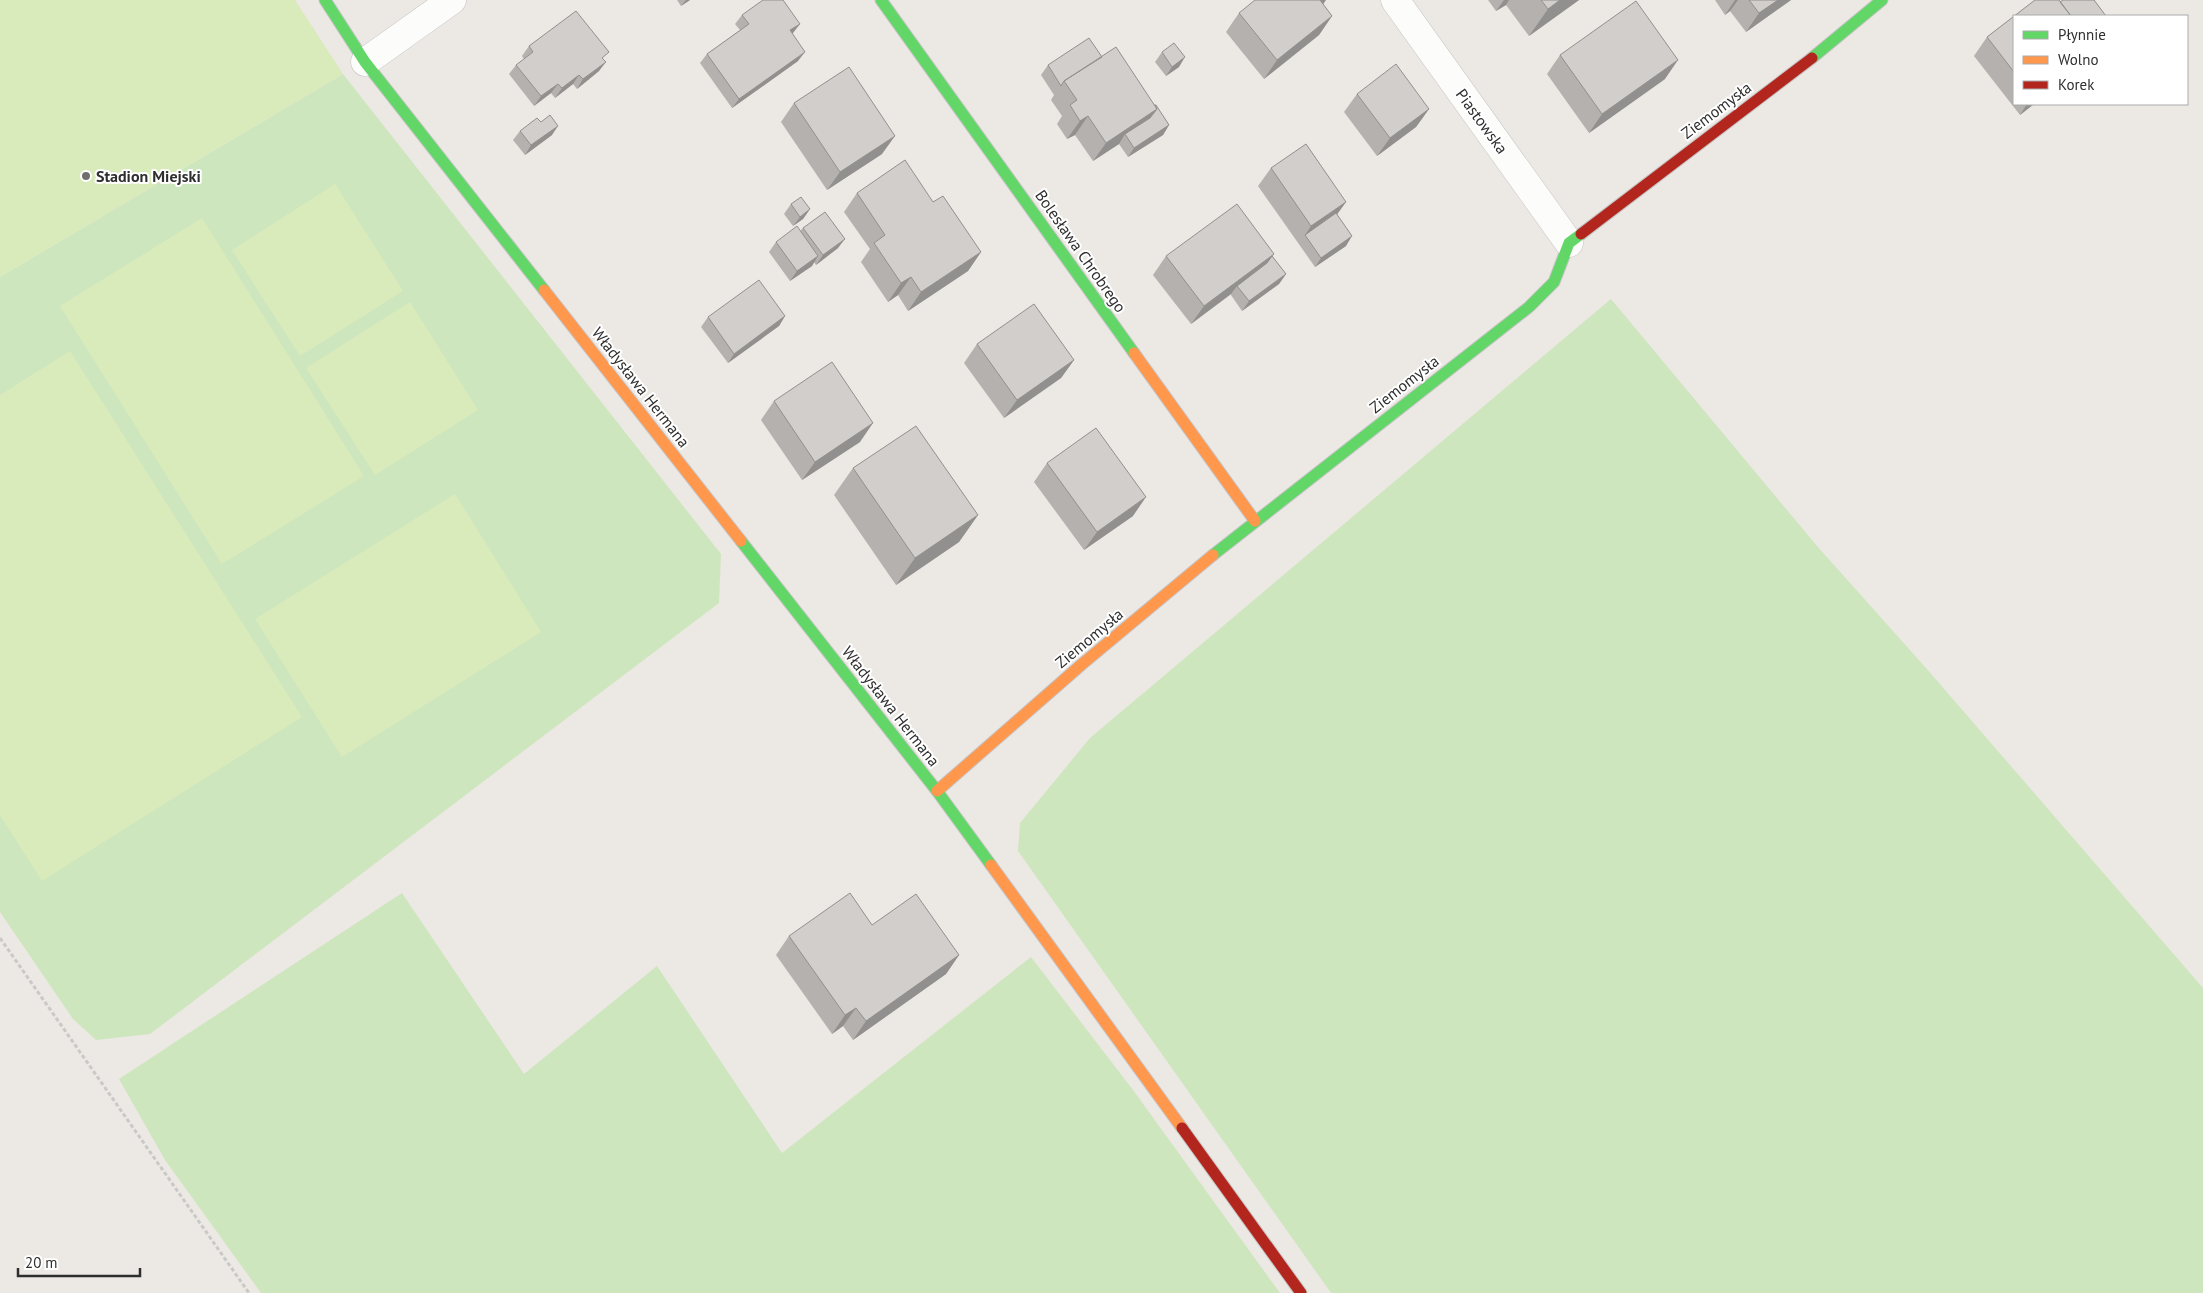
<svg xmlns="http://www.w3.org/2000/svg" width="2203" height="1293" font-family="'PT Sans',sans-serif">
  <rect width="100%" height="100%" fill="#ece8e4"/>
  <path fill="#cee6be" d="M 343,74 L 721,554 L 719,603 L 150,1034 L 96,1040 L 73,1019 L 0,912 L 0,277 Z
    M 1611,299 L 1817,546 L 1926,668 L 2203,988 L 2203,1293 L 1331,1293 L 1018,851 L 1020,823 L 1090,738 Z
    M 402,893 L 524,1074 L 657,966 L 782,1153 L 1031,957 L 1133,1090 L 1280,1293 L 261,1293 L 165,1160 L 119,1079 Z"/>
  <path fill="#d9eabb" d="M 0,0 L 295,0 L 343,74 L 0,277 Z
    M 335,184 L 403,291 L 300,356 L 232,250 Z
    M 202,218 L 364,476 L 222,564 L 60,306 Z
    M 410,302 L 478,410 L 375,475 L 306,368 Z
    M 70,351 L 302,717 L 42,881 L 0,815 L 0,395 Z
    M 455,494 L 541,632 L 342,757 L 255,619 Z"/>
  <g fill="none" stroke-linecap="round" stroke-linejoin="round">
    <defs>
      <path id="street" d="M 1395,0 L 1569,243
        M 365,62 L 452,0"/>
      <path id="fast" d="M 325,0 L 365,62 L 544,290
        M 881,0 L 1134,353
        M 1812,58 L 1882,0
        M 741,541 L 937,791 L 991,865
        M 1213,555 L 1529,307 L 1554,282 L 1569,243 L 1581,234"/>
      <path id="slow" d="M 544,290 L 741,541
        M 1134,353 L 1255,521
        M 937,791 L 1081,665 L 1213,555
        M 991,865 L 1182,1128"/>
      <path id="jam" d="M 1581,234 L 1812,58
        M 1182,1128 L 1301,1293"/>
    </defs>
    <use href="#street" stroke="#c5c4c5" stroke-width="29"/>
    <use href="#fast" stroke="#c5c4c5" stroke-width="13"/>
    <use href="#slow" stroke="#c5c4c5" stroke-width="13"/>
    <use href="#jam" stroke="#c5c4c5" stroke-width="13"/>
    <path stroke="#c9c9c8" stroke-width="3" stroke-dasharray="4 2.5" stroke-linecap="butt" d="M 0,938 L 249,1293"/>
    <use href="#street" stroke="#fcfcfb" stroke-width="28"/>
    <use href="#fast" stroke="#63d668" stroke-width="11"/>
    <use href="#slow" stroke="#ff974d" stroke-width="11"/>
    <use href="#jam" stroke="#b3261e" stroke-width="11"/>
  </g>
  <path fill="#b4b1af" d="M 677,0 L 690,0 L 681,6 Z
    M 1488,0 L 1579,0 L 1529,36 L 1506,5 L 1496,11 Z
    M 1715,0 L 1791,0 L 1746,32 L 1730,11 L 1725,15 Z
    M 2035,0 L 2059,0 L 2060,2 L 2063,0 L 2094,0 L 2106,16 L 2014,16 L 2014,104 L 2034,104 L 2020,115 L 1974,56 L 1987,37 Z
    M 1324,3 L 1323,4 L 1332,16 L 1319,35 L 1264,79 L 1226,32 L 1239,13 Z
    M 742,15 L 793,33 L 792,34 L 798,61 L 732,108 L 700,63 L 707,54 L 740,30 L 735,24 Z
    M 529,46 L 604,60 L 599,71 L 577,89 L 573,84 L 555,98 L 551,93 L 534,106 L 509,74 L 516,65 L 524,59 L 522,56 Z
    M 1162,52 L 1179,67 L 1166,76 L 1155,62 Z
    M 1560,55 L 1665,79 L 1589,133 L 1547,74 Z
    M 1102,57 L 1155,105 L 1169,125 L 1163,135 L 1128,157 L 1119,144 L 1093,161 L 1075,135 L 1067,139 L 1057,124 L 1062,116 L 1051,100 L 1054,95 L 1041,75 L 1048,65 Z
    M 1357,94 L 1429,109 L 1416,127 L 1377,156 L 1344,112 Z
    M 794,103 L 882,154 L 827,190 L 781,122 Z
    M 520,131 L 552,135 L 525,155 L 513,140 Z
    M 1271,168 L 1346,202 L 1337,214 L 1346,246 L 1315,267 L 1258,186 Z
    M 857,193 L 933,202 L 981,252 L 968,271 L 908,311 L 898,295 L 888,302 L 861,262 L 870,249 L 844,212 Z
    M 791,204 L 810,209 L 803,219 L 793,226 L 784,214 Z
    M 803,228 L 838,248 L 816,265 L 814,262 L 812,266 L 790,281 L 769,252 L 776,242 L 800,231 Z
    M 1274,254 L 1272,256 L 1286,274 L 1279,284 L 1242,311 L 1231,295 L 1231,294 L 1191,324 L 1153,275 L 1166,256 Z
    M 785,316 L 779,326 L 728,363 L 701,327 L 708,317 Z
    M 977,344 L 1074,360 L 1061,378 L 1004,418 L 964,363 Z
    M 774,401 L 860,442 L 802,480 L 761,420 Z
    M 1047,463 L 1133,516 L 1084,550 L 1034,482 Z
    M 853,468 L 978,515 L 959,542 L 896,585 L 834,495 Z
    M 872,925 L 959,955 L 946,974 L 853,1040 L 843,1026 L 832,1034 L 776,955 L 789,936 Z"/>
  <path fill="#92908e" d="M 686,0 L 690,0 L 681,6 Z
    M 1318,0 L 1326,0 L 1324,3 L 1306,18 Z
    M 1504,0 L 1509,0 L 1506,5 L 1496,11 Z
    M 1560,0 L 1579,0 L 1529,36 L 1548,9 Z
    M 1735,0 L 1738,0 L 1730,11 L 1725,15 Z
    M 1778,0 L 1791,0 L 1746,32 L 1759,13 Z
    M 1332,16 L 1319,35 L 1264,79 L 1277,60 Z
    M 800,24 L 793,33 L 783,40 L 790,30 Z
    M 805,52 L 798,61 L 732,108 L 739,99 Z
    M 1185,57 L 1179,67 L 1166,76 L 1172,67 Z
    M 1678,60 L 1665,79 L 1589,133 L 1602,114 Z
    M 606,62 L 599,71 L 577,89 L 583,79 Z
    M 579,75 L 573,84 L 555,98 L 562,88 Z
    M 558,84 L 551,93 L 534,106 L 541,96 Z
    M 2027,104 L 2034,104 L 2020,115 Z
    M 1157,109 L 1144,127 L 1125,134 L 1119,144 L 1093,161 L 1106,143 Z
    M 1429,109 L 1416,127 L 1377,156 L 1390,138 Z
    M 1088,116 L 1075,135 L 1067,139 L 1080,121 Z
    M 1169,125 L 1163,135 L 1128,157 L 1134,148 Z
    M 558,126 L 552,135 L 525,155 L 531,145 Z
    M 895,136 L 882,154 L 827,190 L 840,172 Z
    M 1346,202 L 1333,220 L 1305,235 L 1311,226 Z
    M 810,209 L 803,219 L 793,226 L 800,217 Z
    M 1352,236 L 1346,246 L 1315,267 L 1321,258 Z
    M 845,239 L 838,248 L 816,265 L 823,255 Z
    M 981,252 L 968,271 L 908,311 L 921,292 Z
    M 1274,254 L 1261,273 L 1237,286 L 1231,294 L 1191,324 L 1204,306 Z
    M 818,256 L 812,266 L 790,281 L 797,271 Z
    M 1286,274 L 1279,284 L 1242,311 L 1249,301 Z
    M 911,277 L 898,295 L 888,302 L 901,283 Z
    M 785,316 L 779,326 L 728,363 L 734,354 Z
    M 1074,360 L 1061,378 L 1004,418 L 1017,400 Z
    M 873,423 L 860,442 L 802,480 L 815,462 Z
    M 1146,497 L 1133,516 L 1084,550 L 1097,532 Z
    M 978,515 L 959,542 L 896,585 L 915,558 Z
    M 959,955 L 946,974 L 853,1040 L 866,1021 Z
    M 856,1008 L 843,1026 L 832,1034 L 845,1015 Z"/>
  <path fill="#d1cecb" stroke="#92908e" d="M 763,0 L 783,0 L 800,24 L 790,30 L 805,52 L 739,99 L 707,54 L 749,24 L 742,15 Z
    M 1255,0 L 1320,0 L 1332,16 L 1277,60 L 1239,13 Z
    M 1541,0 L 1560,0 L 1548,9 Z
    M 1749,0 L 1778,0 L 1759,13 Z
    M 2035,0 L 2059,0 L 2071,16 L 2014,16 L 2014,72 L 1987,37 Z
    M 2063,0 L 2094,0 L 2106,16 L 2071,16 L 2060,2 Z
    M 1636,1 L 1678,60 L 1602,114 L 1560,55 Z
    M 576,11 L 609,52 L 602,58 L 606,62 L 583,79 L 579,75 L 562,88 L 558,84 L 541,96 L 516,65 L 533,52 L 529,46 Z
    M 1089,38 L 1102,57 L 1064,81 L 1061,86 L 1048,65 Z
    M 1174,43 L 1185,57 L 1172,67 L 1162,52 Z
    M 1116,47 L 1157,109 L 1106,143 L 1088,116 L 1080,121 L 1070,105 L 1077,100 L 1064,81 Z
    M 1396,64 L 1429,109 L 1390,138 L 1357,94 Z
    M 849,67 L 895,136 L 840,172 L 794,103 Z
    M 1155,105 L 1156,105 L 1169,125 L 1134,148 L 1125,134 L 1150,118 L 1157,109 Z
    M 550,115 L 558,126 L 531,145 L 520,131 L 537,118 L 541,122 Z
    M 1306,144 L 1346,202 L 1311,226 L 1271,168 Z
    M 905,160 L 933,202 L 943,196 L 981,252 L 921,292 L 911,277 L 901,283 L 874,243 L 885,235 L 857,193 Z
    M 801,197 L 810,209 L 800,217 L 791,204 Z
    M 1237,204 L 1274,254 L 1204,306 L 1166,256 Z
    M 825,212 L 845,239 L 823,255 L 803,228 Z
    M 1336,213 L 1352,236 L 1321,258 L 1305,235 Z
    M 797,226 L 818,256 L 797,271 L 776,242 Z
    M 1272,256 L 1286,274 L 1249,301 L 1237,286 L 1267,263 Z
    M 759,280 L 785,316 L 734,354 L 708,317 Z
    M 1034,304 L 1074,360 L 1017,400 L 977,344 Z
    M 832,362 L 873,423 L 815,462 L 774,401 Z
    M 916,426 L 978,515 L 915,558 L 853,468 Z
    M 1096,428 L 1146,497 L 1097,532 L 1047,463 Z
    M 850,893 L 872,925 L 916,894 L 959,955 L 866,1021 L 856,1008 L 845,1015 L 789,936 Z"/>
  <circle fill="#706f6e" stroke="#fff" stroke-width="2" cx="86" cy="176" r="5"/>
  <g text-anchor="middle" stroke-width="4" stroke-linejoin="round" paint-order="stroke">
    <g font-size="16" fill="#2e2e2e" stroke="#fff">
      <text transform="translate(1716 110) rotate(-37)" y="6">Ziemomysła</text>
      <text transform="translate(1482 121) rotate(54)" y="6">Piastowska</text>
      <text transform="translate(1081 251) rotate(55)" y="6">Bolesława Chrobrego</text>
      <text transform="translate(1404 384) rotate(-38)" y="6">Ziemomysła</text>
      <text transform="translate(641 387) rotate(52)" y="6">Władysława Hermana</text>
      <text transform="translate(1089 638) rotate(-40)" y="6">Ziemomysła</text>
      <text transform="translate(891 706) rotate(52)" y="6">Władysława Hermana</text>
    </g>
    <g font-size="16" font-weight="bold" fill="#2e2e2e" stroke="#fff" text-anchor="start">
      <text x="96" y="182">Stadion Miejski</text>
    </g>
  </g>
  <rect x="2013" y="15" width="175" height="90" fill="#ffffff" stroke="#ababab"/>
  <rect x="2023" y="31" width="25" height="8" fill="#63d668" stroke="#ababab"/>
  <text x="2058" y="40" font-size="15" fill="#2e2e2e">Płynnie</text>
  <rect x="2023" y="56" width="25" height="8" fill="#ff974d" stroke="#ababab"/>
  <text x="2058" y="65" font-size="15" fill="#2e2e2e">Wolno</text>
  <rect x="2023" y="81" width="25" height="8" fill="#b3261e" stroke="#ababab"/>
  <text x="2058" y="90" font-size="15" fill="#2e2e2e">Korek</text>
  <path d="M18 1268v8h122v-8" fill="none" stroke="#2e2e2e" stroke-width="2.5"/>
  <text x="25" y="1268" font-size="15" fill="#2e2e2e" stroke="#ffffff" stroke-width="4" paint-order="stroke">20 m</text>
</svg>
